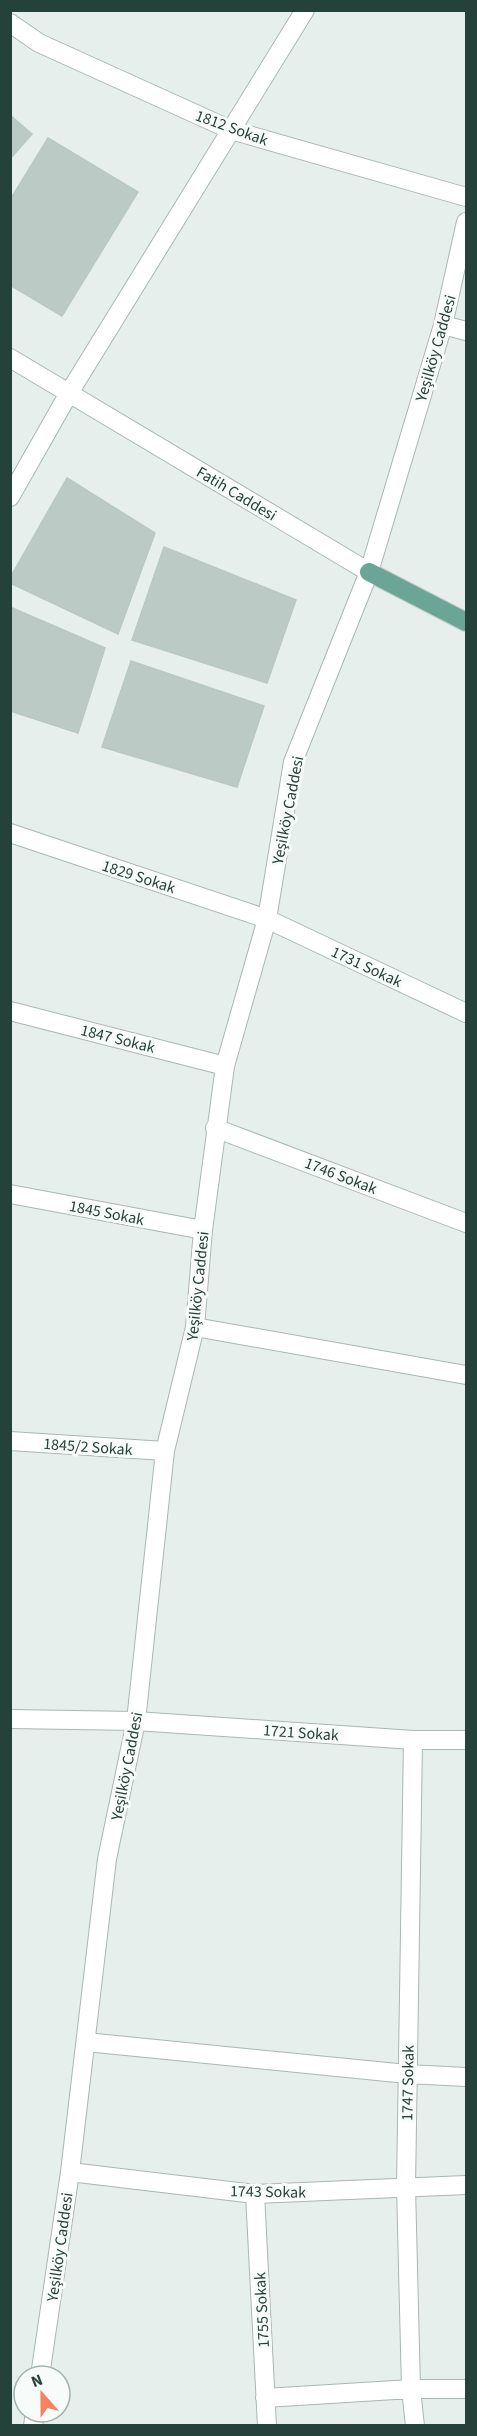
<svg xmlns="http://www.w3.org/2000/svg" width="477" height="2436" font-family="'Source Sans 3',sans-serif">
  <rect width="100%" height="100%" fill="#e6efeb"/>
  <path fill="#bbcac4" stroke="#b8c9c2" stroke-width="1.5" d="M 10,115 L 32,134 L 10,159 Z
    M 48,138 L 138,192 L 62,316 L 10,285 L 10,200 Z
    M 67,478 L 155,533 L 118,634 L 10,583 L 10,578 Z
    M 164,547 L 296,600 L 267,683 L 132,640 Z
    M 10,607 L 105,648 L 78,733 L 10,711 Z
    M 131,661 L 264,706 L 237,787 L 102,747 Z"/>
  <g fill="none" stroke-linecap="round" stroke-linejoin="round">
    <defs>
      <path id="minor" d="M 10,23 L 39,43 L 231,130 L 466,197
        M 443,325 L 466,331
        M 10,358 L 369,572
        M 10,497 L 69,393 L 305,10
        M 10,833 L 267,919 L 466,1013
        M 10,1011 L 225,1066
        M 215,1128 L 466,1223
        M 10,1194 L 203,1230
        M 195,1327 L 466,1375
        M 10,1441 L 165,1451
        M 10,1719 L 136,1721 L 413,1740 L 466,1740
        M 413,1740 L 406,2187 L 411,2389 L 415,2426
        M 86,2042 L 407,2074 L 466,2077
        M 70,2172 L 255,2194 L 466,2185
        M 255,2194 L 267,2426
        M 40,2376 L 70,2172 L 107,1859 L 136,1721 L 165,1451 L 195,1327 L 203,1230 L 225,1066 L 267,919 L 293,762 L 369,572 L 443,325 L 466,222
        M 265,2398 L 411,2389 L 466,2389
        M 33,2426 L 35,2412"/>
      <path id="major" d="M 369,572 L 466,622"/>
    </defs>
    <use href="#minor" stroke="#a8b8b2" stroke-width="20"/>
    <use href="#major" stroke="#c2cac8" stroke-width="20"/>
    <use href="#minor" stroke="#fff" stroke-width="18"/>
    <use href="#major" stroke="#6aa596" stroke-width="18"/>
  </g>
  <g text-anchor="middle" stroke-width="6" stroke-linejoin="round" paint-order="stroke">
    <g font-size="16" fill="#24423a" stroke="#f7fbf9">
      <text transform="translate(232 127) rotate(20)" y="6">1812 Sokak</text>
      <text transform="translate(435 348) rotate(-74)" y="6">Yeşilköy Caddesi</text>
      <text transform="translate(237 493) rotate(31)" y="6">Fatih Caddesi</text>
      <text transform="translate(287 810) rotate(-79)" y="6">Yeşilköy Caddesi</text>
      <text transform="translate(139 876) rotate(18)" y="6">1829 Sokak</text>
      <text transform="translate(367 966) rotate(25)" y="6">1731 Sokak</text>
      <text transform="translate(118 1038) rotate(14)" y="6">1847 Sokak</text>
      <text transform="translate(341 1175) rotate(21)" y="6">1746 Sokak</text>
      <text transform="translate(107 1212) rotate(11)" y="6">1845 Sokak</text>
      <text transform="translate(197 1286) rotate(-84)" y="6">Yeşilköy Caddesi</text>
      <text transform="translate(88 1446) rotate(4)" y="6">1845/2 Sokak</text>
      <text transform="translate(301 1732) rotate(4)" y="6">1721 Sokak</text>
      <text transform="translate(126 1766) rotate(-79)" y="6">Yeşilköy Caddesi</text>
      <text transform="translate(407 2083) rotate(-89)" y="6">1747 Sokak</text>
      <text transform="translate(268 2191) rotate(1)" y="6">1743 Sokak</text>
      <text transform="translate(59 2247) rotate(-82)" y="6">Yeşilköy Caddesi</text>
      <text transform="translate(261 2310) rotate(-93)" y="6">1755 Sokak</text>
    </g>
  </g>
  <rect width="477" height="2436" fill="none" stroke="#24423a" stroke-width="24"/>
  <g transform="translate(42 2394) rotate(339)"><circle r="28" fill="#f7fbf9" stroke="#a3b1ad" stroke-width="1.5"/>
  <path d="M0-4.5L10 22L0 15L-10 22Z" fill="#f4845f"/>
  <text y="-9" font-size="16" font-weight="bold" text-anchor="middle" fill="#24423a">N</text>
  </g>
</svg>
